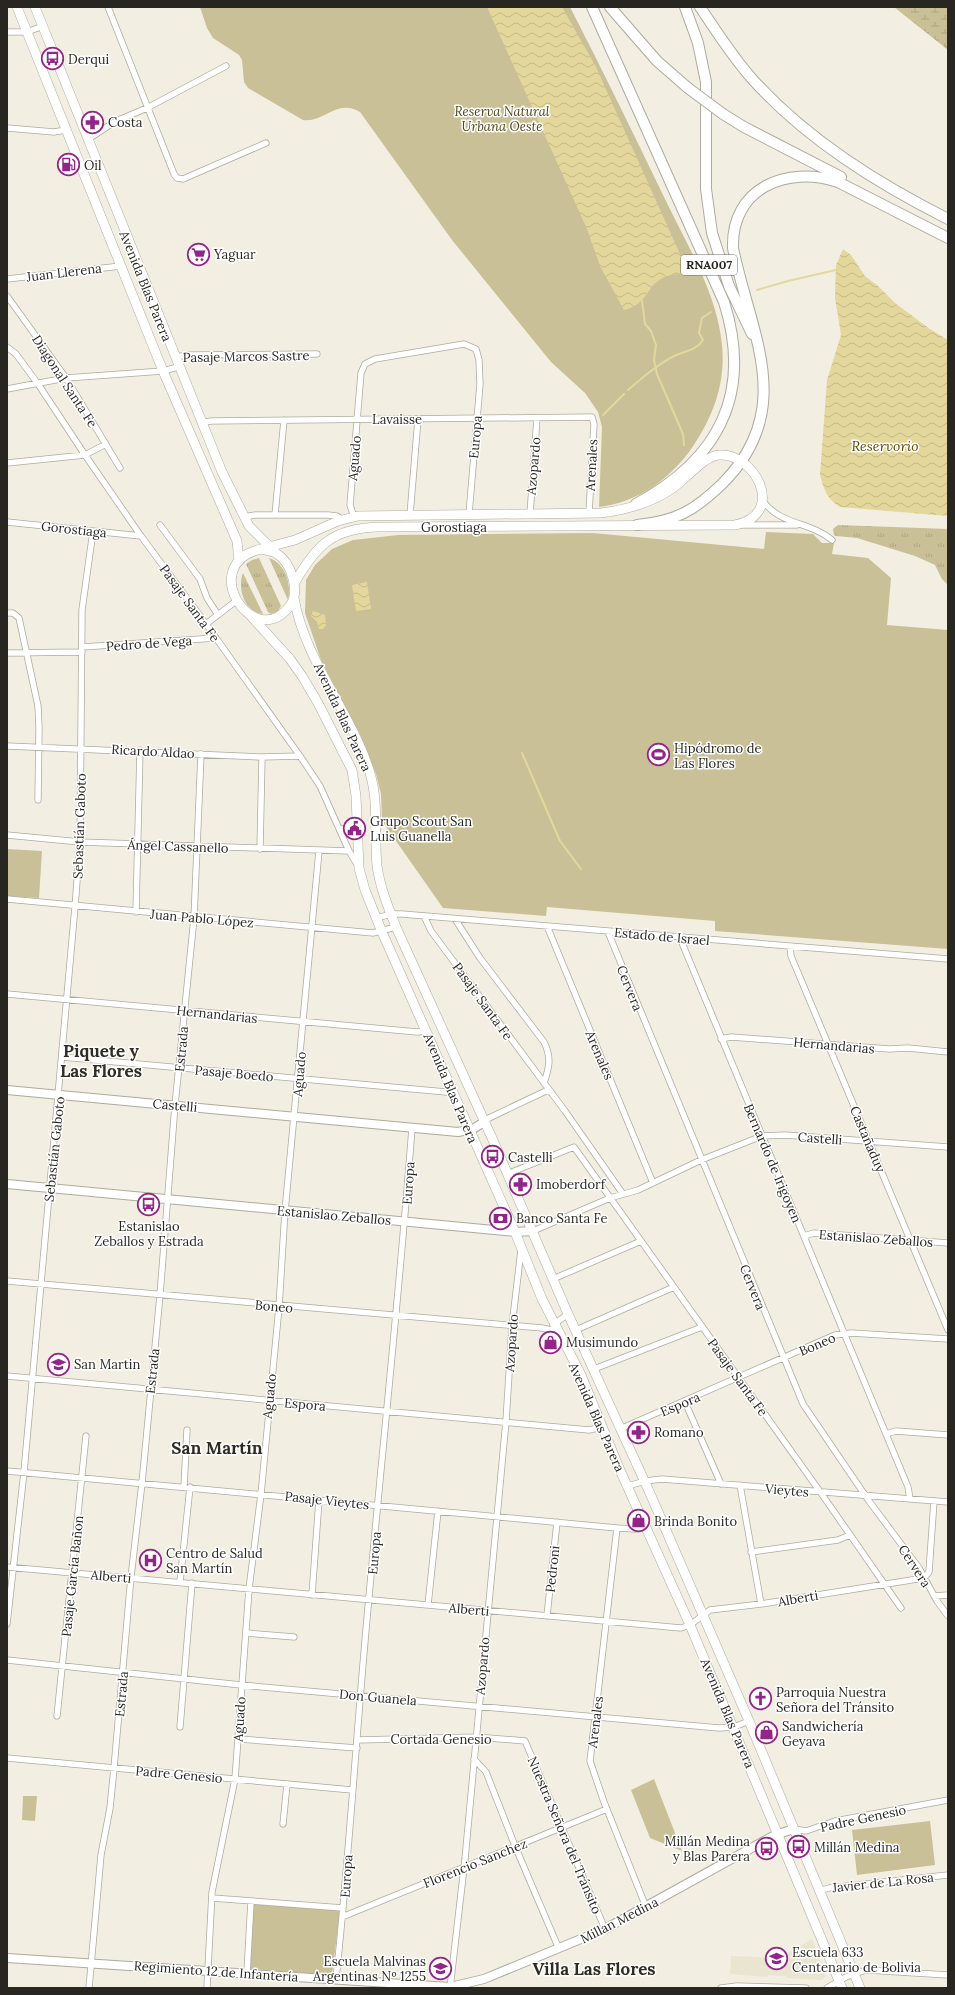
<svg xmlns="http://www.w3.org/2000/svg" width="955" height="1995" font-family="Lora,serif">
  <defs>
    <pattern id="grass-tufts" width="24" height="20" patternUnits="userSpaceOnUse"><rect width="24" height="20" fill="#c9c097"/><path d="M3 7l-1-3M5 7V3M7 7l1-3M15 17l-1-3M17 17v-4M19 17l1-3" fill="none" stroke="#ada582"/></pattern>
    <pattern id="wetland-marsh" width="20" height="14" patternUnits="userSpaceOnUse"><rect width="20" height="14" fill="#c9c097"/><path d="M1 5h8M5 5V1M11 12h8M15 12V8" fill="none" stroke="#ada582"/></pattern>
    <pattern id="water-waves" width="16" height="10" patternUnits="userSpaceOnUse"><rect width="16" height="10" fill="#e4d79c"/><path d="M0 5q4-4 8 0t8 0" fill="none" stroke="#c4b886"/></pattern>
  </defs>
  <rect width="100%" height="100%" fill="#f2efe2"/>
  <path fill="#e9e5d0" d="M 812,1939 L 826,1975 L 822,1980 L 787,1978 L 786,1976 L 768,1975 L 767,1977 L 730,1974 L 731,1956 L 780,1958 Z"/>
  <path fill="url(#grass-tufts)" d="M 838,525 L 948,529 L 948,585 L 942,579 L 935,565 L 915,556 L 857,538 L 836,536 L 834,535 L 833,529 Z
    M 259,558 L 281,606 L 278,611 L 271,614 L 268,612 L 246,564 L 252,560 Z
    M 269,558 C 285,563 292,584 288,600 Z
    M 243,573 L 263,614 C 244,612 237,588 243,573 Z"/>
  <path fill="url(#wetland-marsh)" d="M 894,7 L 948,7 L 948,50 Z"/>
  <path fill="#c9c097" d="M 200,7 L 570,7 C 603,71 634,135 665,199 C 687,245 717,293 722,345 C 726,385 712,420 689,452 C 666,482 637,502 599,507 L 602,427 L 598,412 L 585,393 L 551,362 L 452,240 L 360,112 C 336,98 325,123 303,120 L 248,88 L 244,82 L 242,60 L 239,55 L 213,38 L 207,28 Z
    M 766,532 L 813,534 L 822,543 L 834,543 L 832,554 L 868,558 L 891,578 L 887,625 L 948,630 L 948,949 L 715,931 L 715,921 L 547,907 L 546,916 L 443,908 L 382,821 L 381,794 L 376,774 L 360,735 L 321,660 L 305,613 L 306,580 L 315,565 L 332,549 L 353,540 L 398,535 L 593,533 L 764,549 Z
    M 7,849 L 42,851 L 39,898 L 7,896 Z
    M 654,1779 L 682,1851 L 650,1838 L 631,1790 Z
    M 23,1796 L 37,1796 L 35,1821 L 22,1820 Z
    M 930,1821 L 935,1865 L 857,1875 L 852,1830 Z
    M 253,1904 L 340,1910 L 332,1975 L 250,1969 Z"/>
  <path fill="url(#water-waves)" d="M 487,7 L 562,7 L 596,67 L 684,263 L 684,268 L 679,274 C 643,277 654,303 624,310 L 600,266 L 587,229 Z
    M 843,249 L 851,255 L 865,276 L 878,286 L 895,303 L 930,329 L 948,340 L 948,516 L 840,507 C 827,499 824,490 820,475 L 827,380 L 841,335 L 835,298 L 836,265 Z
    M 367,582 L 371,609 L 356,611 L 352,585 Z
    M 313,611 L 325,615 L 326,625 L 323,629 L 319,629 L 317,622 L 311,616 Z"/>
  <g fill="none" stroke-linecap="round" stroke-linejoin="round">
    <path stroke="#e4d79c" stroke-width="2" d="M 757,290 L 788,281 L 836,270
      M 642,301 L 645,324 L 651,331 L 656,345 L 654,360 L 657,374 L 683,434 L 684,445
      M 628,390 C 643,377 658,364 676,355 C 686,351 697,350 703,340 L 699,333 L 702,318 L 711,312
      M 603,415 L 624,394
      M 522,753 L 560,841 L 581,869"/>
    <defs>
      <path id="street" d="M 108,7 L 174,174 L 177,178 L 183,179 L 266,143
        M 7,32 L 27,32 L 43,26
        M 7,128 L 54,132 L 66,130
        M 87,140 L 116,121 L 147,108 L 226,66
        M 7,279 L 121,266
        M 7,296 L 66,378 L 120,468
        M 7,347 L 16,354 L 38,384 L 85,455 L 141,536 L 206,624 L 300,756 L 320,786 L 349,851 L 358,866
        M 175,357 L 188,355 L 317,354
        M 7,389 L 66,378 L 163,371 L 178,367
        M 201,423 L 211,421 L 592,417 L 594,424 L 589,513
        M 7,463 L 85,455 L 106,444
        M 762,500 C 781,526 809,521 832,540
        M 530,514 L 537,418
        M 275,515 L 284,420
        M 410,515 L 418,419
        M 244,517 L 255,515 L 328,515 L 337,516 L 343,520
        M 354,517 L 350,505 L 361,373 L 365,364 L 375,359 L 464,344 L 476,349 L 479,360 L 480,384 L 469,514
        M 7,522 L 141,536
        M 160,525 L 200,579 L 207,598 L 218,615
        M 740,525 L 797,525
        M 7,613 L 13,613 L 19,618 L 38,706 L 39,728 L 38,800
        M 206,624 L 236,601
        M 82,647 L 216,638
        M 7,653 L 82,652
        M 7,746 L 262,757 L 300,756
        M 339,828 L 348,831 L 353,828 L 356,823
        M 7,835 L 80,842 L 349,851
        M 260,849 L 262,757
        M 7,899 L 373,933 L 396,927
        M 136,912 L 140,750
        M 424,916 L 431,931 L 565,1111 L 623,1194
        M 377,918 L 391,914 L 402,914 L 948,959
        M 455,919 L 480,958 L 544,1042 C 552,1058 549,1068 544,1083
        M 547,926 L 653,1183
        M 608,932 L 803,1404 L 869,1501 L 919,1568 L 937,1601 L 948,1616
        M 680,938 L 908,1487 L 910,1499
        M 790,947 L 791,956 L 948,1330
        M 7,994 L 417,1032 L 427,1031
        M 721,1039 L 731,1037 L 889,1049 L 908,1048 L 948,1052
        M 62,1057 L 446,1092 L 453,1091
        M 484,1122 L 489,1118 L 548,1090
        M 507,1174 L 574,1147 L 821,1493 L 901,1608
        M 533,1231 L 610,1198 L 638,1190 L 701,1160 L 762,1136 L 785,1135 L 948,1147
        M 804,1236 L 814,1233 L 948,1243
        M 553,1279 L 641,1241
        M 7,1281 L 542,1328 L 551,1330 L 559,1336
        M 553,1325 L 568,1314
        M 576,1330 L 674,1287
        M 594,1369 L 702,1327
        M 7,1376 L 589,1430 L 603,1427
        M 685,1402 L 721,1484
        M 620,1429 L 835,1335 L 851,1333 L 948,1339
        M 886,1434 L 896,1431 L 948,1435
        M 7,1471 L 617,1528 L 635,1529 L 647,1527
        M 740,1485 L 761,1604
        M 628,1486 L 645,1481 L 662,1479 L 948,1502
        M 184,1487 L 187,1430
        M 617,1528 L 590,1761 L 604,1802 L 646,1907
        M 751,1552 L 838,1540 L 850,1535
        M 7,1567 L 681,1628 L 690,1625 L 710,1610 L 761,1604 L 924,1578 L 929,1572 L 934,1501
        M 180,1582 L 190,1487
        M 312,1595 L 319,1500
        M 934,1596 L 948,1595
        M 428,1605 L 438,1511
        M 547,1616 L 557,1522
        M 7,1624 L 24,1472 L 75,907 L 80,842 L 82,610 L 93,531
        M 246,1633 L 294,1637
        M 7,1660 L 241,1685 L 719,1728 L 734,1727 L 749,1721
        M 57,1716 L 86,1436
        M 180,1727 L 192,1583
        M 238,1739 L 357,1748
        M 358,1740 L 476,1737 L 525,1741 L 605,1929
        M 7,1758 L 352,1790
        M 474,1759 L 486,1772 L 515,1846 L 559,1949
        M 283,1824 L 287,1784
        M 794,1829 L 806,1831 L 835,1821 L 948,1800
        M 819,1891 L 829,1888 L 948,1875
        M 212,1898 L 343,1908
        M 342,1917 L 607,1809
        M 247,1973 L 251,1901
        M 336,1979 C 348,1867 355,1754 365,1641 C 380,1470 399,1299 412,1128
        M 89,1988 L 101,1855 L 110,1808 L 114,1768 L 131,1577 L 142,1483 L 160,1295 L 175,1105 L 194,918 L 201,754
        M 207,1988 L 212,1892 L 235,1779 L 249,1589 L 261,1494 L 279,1307 L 285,1211 L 319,851
        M 450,1988 L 465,1859 L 506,1421 L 512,1326 L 521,1250
        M 721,1988 L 737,1986 L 806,1988
        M 827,1988 L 846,1977 L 866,1970 L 948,1975"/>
      <path id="secondary" d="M 7,1090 L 458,1132 L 473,1129 L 484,1122
        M 7,1184 L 515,1232 L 533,1231
        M 7,1958 L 450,1987 L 484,1979 L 605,1929 L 775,1835 L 794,1829"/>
      <path id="primary" d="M 17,7 L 163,371 L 237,541 L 239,561
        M 35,7 L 222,472 L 249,526 L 277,554
        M 261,549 L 295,540 L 338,521 L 358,516 L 601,513 C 625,510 653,502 673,488 C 686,479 704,456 719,455 C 754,452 788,514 735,525 L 379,527 C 333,528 316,545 294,584
        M 261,549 C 266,550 271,551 276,553 C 292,563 301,593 289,607 C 253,652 196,564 261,549 Z
        M 294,598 C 305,661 351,712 370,773 C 379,803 374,835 377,866 C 380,887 388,907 396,927 L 492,1138 L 568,1314 L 649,1491 L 749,1721 L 860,1988
        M 249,614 L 290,659 L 302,676 L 318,703 L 352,770 L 356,796 L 359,868 L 365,890 L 382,932 L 515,1232 L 542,1299 L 581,1375 L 619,1468 L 690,1625 L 842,1988"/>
      <path id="highway" d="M 592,7 L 724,302 C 753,394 719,459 636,504
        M 610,7 L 657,61 L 688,88
        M 685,7 L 698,43 L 706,82 L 706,189 L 712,233 L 729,286 L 752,334
        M 700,7 C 717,32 733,58 754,81 C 808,140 877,183 948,219
        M 723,114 L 744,127 L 841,177
        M 637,525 C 676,521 694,511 722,484 C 798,409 750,333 733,248 C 731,188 787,165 838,182 L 948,238"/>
    </defs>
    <use href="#street" stroke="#adaa9e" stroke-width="7"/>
    <use href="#secondary" stroke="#adaa9e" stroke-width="10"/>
    <use href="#primary" stroke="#adaa9e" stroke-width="10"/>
    <use href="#highway" stroke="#adaa9e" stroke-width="12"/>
    <use href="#street" stroke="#fff" stroke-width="5.5"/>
    <use href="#secondary" stroke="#fff" stroke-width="8"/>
    <use href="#primary" stroke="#fff" stroke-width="9"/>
    <use href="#highway" stroke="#fff" stroke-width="10"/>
    <defs>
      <path id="highway-bridge" d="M 688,88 L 723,114"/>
    </defs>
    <use href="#highway-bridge" stroke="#adaa9e" stroke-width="12" stroke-linecap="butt"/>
    <use href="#highway-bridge" stroke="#fff" stroke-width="10"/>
  </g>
  <defs>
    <symbol id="bus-ring" viewBox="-11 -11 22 22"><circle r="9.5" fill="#fff" stroke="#912588" stroke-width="1.5"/><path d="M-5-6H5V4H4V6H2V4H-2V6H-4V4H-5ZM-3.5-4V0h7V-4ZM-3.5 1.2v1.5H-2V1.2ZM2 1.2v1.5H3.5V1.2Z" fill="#912588"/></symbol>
    <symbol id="pharmacy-ring" viewBox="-11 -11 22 22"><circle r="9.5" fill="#fff" stroke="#912588" stroke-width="1.5"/><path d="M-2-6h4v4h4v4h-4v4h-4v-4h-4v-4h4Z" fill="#912588"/></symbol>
    <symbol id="fuel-ring" viewBox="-11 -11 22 22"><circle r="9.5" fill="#fff" stroke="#912588" stroke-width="1.5"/><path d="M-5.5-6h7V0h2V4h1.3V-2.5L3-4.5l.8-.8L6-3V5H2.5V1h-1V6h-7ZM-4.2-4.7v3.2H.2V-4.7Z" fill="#912588"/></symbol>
    <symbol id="supermarket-ring" viewBox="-11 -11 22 22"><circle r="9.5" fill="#fff" stroke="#912588" stroke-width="1.5"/><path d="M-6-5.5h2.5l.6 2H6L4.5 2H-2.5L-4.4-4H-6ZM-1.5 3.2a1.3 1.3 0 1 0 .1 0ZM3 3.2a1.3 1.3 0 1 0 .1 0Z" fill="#912588"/></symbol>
    <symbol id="stadium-ring" viewBox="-11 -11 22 22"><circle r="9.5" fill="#fff" stroke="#912588" stroke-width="1.5"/><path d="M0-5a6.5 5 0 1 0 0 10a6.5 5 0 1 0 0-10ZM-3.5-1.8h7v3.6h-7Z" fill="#912588"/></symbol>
    <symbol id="civic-ring" viewBox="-11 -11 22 22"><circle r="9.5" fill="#fff" stroke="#912588" stroke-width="1.5"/><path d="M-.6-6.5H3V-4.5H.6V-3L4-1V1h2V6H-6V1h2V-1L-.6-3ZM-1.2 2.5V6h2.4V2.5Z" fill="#912588"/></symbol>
    <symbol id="bank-ring" viewBox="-11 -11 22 22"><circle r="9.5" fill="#fff" stroke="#912588" stroke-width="1.5"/><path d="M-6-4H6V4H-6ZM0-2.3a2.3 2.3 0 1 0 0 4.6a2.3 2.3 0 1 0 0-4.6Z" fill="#912588"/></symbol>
    <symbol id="shop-ring" viewBox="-11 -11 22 22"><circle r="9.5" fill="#fff" stroke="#912588" stroke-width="1.5"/><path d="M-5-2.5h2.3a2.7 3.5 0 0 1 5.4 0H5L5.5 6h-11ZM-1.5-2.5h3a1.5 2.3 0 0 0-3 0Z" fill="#912588"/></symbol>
    <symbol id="school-ring" viewBox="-11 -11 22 22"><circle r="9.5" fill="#fff" stroke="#912588" stroke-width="1.5"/><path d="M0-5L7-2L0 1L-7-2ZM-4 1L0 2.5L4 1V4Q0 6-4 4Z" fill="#912588"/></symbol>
    <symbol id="hospital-ring" viewBox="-11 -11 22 22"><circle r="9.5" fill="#fff" stroke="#912588" stroke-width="1.5"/><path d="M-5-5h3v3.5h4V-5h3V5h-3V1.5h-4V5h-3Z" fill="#912588"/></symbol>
    <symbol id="church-ring" viewBox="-11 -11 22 22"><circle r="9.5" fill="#fff" stroke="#912588" stroke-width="1.5"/><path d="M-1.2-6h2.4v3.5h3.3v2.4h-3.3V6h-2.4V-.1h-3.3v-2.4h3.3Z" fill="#912588"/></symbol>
  </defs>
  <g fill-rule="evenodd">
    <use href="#bus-ring" x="40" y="46" width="25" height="25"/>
    <use href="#pharmacy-ring" x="80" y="110" width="25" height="25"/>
    <use href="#fuel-ring" x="56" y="152" width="25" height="25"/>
    <use href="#supermarket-ring" x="186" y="242" width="25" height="25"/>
    <use href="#stadium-ring" x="646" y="742" width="25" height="25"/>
    <use href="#civic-ring" x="342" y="816" width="25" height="25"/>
    <use href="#bus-ring" x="480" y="1144" width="25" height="25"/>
    <use href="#pharmacy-ring" x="508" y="1172" width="25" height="25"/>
    <use href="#bus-ring" x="136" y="1192" width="25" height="25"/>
    <use href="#bank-ring" x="488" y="1206" width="25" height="25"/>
    <use href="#shop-ring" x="538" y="1330" width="25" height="25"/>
    <use href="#school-ring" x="46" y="1352" width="25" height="25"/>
    <use href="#pharmacy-ring" x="626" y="1420" width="25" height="25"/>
    <use href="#shop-ring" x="626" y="1508" width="25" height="25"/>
    <use href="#hospital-ring" x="138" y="1548" width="25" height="25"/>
    <use href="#church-ring" x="748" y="1686" width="25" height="25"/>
    <use href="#shop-ring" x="754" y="1720" width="25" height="25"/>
    <use href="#bus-ring" x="786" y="1834" width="25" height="25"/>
    <use href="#bus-ring" x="754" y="1836" width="25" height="25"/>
    <use href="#school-ring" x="764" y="1946" width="25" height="25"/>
    <use href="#school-ring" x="428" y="1956" width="25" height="25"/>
  </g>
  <g text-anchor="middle" stroke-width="3" stroke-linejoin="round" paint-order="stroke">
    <rect fill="#fff" stroke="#686764" stroke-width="1" x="681" y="255" width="56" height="20" rx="3"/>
    <g font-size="12" font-weight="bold" fill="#272621">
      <text x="709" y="269">RNA007</text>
    </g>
    <g font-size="13" fill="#272621" stroke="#fff" text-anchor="start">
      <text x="68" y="64">Derqui</text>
      <text x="108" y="127">Costa</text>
      <text x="84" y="170">Oil</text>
      <text x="214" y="259">Yaguar</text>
      <text x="674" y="753">Hipódromo de<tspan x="674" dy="15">Las Flores</tspan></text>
      <text x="370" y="826">Grupo Scout San<tspan x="370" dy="15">Luis Guanella</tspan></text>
      <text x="508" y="1162">Castelli</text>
      <text x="536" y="1189">Imoberdorf</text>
      <text x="516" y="1223">Banco Santa Fe</text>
      <text x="149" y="1231" text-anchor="middle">Estanislao<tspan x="149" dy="15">Zeballos y Estrada</tspan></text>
      <text x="566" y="1347">Musimundo</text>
      <text x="74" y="1369">San Martin</text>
      <text x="654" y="1437">Romano</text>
      <text x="654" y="1526">Brinda Bonito</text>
      <text x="166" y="1558">Centro de Salud<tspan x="166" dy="15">San Martín</tspan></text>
      <text x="776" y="1697">Parroquia Nuestra<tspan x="776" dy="15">Señora del Tránsito</tspan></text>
      <text x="782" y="1731">Sandwichería<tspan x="782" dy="15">Geyava</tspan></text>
      <text x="750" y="1846" text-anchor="end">Millán Medina<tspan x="750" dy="15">y Blas Parera</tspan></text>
      <text x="814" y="1852">Millán Medina</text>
      <text x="792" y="1957">Escuela 633<tspan x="792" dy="15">Centenario de Bolivia</tspan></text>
      <text x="426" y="1966" text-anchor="end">Escuela Malvinas<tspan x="426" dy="15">Argentinas Nº 1255</tspan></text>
    </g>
    <g font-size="13" font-style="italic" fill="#51471a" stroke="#fff">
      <text x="502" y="116">Reserva Natural<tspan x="502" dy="15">Urbana Oeste</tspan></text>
    </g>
    <g font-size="13" fill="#272621" stroke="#fff">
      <text transform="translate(64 272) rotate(-7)" y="5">Juan Llerena</text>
      <text transform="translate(146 286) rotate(68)" y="5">Avenida Blas Parera</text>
      <text transform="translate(246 356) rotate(-1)" y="5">Pasaje Marcos Sastre</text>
      <text transform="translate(65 381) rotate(57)" y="5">Diagonal Santa Fe</text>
      <text x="397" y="424">Lavaisse</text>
      <text transform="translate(475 437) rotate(-85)" y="5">Europa</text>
      <text transform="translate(354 458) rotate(-85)" y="5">Aguado</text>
      <text transform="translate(591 465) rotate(-87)" y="5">Arenales</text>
      <text transform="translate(533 466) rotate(-85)" y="5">Azopardo</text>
      <text x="454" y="532">Gorostiaga</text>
      <text transform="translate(74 529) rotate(6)" y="5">Gorostiaga</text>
      <text transform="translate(190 603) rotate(54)" y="5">Pasaje Santa Fe</text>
      <text transform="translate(149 643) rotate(-4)" y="5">Pedro de Vega</text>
      <text transform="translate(343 717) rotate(65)" y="5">Avenida Blas Parera</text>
      <text transform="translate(153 751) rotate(3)" y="5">Ricardo Aldao</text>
      <text transform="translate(79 826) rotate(-88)" y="5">Sebastián Gaboto</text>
      <text transform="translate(178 846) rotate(2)" y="5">Ángel Cassanello</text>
      <text transform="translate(202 918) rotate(5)" y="5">Juan Pablo López</text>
      <text transform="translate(662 936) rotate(5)" y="5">Estado de Israel</text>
      <text transform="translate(630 988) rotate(68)" y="5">Cervera</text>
      <text transform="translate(483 1001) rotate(54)" y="5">Pasaje Santa Fe</text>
      <text transform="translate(217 1014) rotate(6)" y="5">Hernandarias</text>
      <text transform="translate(834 1045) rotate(5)" y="5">Hernandarias</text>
      <text transform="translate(181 1049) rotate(-85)" y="5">Estrada</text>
      <text transform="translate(600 1055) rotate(67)" y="5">Arenales</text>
      <text transform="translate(234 1073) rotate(5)" y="5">Pasaje Boedo</text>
      <text transform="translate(299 1074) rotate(-85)" y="5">Aguado</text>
      <text transform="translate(451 1088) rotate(67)" y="5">Avenida Blas Parera</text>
      <text transform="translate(175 1105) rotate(5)" y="5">Castelli</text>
      <text transform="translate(820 1138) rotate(4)" y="5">Castelli</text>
      <text transform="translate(868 1139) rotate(67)" y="5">Castañaduy</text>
      <text transform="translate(54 1149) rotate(-84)" y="5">Sebastián Gaboto</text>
      <text transform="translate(773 1163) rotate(67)" y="5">Bernardo de Irigoyen</text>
      <text transform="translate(408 1183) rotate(-86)" y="5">Europa</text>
      <text transform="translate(334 1215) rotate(5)" y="5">Estanislao Zeballos</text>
      <text transform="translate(876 1238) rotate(4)" y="5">Estanislao Zeballos</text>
      <text transform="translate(753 1287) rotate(68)" y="5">Cervera</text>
      <text transform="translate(274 1306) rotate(5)" y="5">Boneo</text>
      <text transform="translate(511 1343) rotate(-86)" y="5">Azopardo</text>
      <text transform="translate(817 1344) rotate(-23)" y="5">Boneo</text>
      <text transform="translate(152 1371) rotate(-84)" y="5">Estrada</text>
      <text transform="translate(738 1377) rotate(54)" y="5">Pasaje Santa Fe</text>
      <text transform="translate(269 1396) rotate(-84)" y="5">Aguado</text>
      <text transform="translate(305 1404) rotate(5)" y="5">Espora</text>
      <text transform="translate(680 1404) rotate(-23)" y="5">Espora</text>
      <text transform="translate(597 1417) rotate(66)" y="5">Avenida Blas Parera</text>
      <text transform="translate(787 1490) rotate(5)" y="5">Vieytes</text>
      <text transform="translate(327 1500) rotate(6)" y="5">Pasaje Vieytes</text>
      <text transform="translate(374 1553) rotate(-85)" y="5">Europa</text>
      <text transform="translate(915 1566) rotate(57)" y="5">Cervera</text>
      <text transform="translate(552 1569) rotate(-84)" y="5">Pedroni</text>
      <text transform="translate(72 1576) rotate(-84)" y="5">Pasaje García Bañon</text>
      <text transform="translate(111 1576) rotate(5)" y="5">Alberti</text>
      <text transform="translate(798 1598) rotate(-10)" y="5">Alberti</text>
      <text transform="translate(469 1609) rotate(5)" y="5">Alberti</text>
      <text transform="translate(482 1666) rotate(-85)" y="5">Azopardo</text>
      <text transform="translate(121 1694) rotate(-85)" y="5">Estrada</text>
      <text transform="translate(378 1697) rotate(5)" y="5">Don Guanela</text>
      <text transform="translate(728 1713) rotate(67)" y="5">Avenida Blas Parera</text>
      <text transform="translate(239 1719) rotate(-86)" y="5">Aguado</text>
      <text transform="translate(595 1722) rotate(-83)" y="5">Arenales</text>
      <text x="441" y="1744">Cortada Genesio</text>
      <text transform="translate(179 1774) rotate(5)" y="5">Padre Genesio</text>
      <text transform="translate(863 1818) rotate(-12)" y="5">Padre Genesio</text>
      <text transform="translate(565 1835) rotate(67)" y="5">Nuestra Señora del Tránsito</text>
      <text transform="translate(475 1863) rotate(-22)" y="5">Florencio Sanchez</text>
      <text transform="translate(346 1876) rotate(-86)" y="5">Europa</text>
      <text transform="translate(883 1882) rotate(-6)" y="5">Javier de La Rosa</text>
      <text transform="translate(619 1920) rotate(-27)" y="5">Millan Medina</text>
      <text transform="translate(216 1971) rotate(4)" y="5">Regimiento 12 de Infantería</text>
    </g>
    <g font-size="14" font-style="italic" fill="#5c4e03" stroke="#fff">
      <text x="885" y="451">Reservorio</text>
    </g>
    <g font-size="17" font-weight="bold" fill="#2f2d23" stroke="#fff">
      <text x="101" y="1057">Piquete y<tspan x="101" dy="20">Las Flores</tspan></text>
      <text x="217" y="1454">San Martín</text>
      <text x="594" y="1975">Villa Las Flores</text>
    </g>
  </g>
  <rect width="955" height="1995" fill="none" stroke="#272621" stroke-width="16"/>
</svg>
